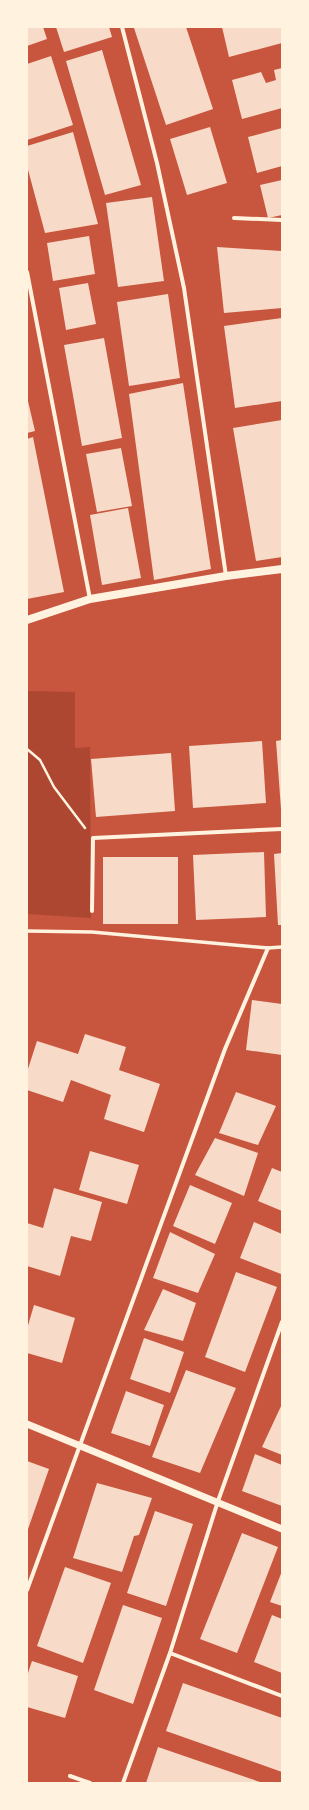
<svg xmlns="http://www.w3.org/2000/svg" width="309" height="1810" font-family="'Work Sans',sans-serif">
  <rect width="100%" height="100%" fill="#c8553d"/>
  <path fill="#ae4732" d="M 27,691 L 75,692 L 75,748 L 90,747 L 91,918 L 27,914 Z"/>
  <path fill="#f7dbc8" d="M 27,27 L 43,27 L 47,39 L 27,46 Z
    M 56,27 L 109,27 L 112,37 L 64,52 Z
    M 137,27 L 186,27 L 213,109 L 166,125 L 134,28 Z
    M 222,27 L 282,27 L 282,43 L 229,57 Z
    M 102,50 L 141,185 L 105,195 L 66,61 Z
    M 51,56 L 73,125 L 27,140 L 27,64 Z
    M 282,68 L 282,108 L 242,119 L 232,80 L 261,72 L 266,83 L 276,80 L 274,70 Z
    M 210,127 L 227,183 L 187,195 L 170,139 Z
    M 282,128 L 282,166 L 257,173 L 248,137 Z
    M 73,132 L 98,224 L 45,233 L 27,166 L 27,146 Z
    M 282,180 L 282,215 L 268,218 L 260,185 Z
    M 152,197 L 164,281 L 118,287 L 106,203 Z
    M 89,236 L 95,274 L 53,281 L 47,243 Z
    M 217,247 L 282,251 L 282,308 L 224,313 Z
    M 88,283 L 96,324 L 66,330 L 59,288 Z
    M 168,294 L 180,378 L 129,386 L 117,302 Z
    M 282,318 L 282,401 L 235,408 L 224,326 Z
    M 104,338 L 122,438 L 82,446 L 64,345 Z
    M 183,383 L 211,569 L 154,580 L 129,394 Z
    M 27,397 L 35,431 L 27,433 Z
    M 282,420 L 282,557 L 256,561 L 233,428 Z
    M 33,437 L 64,592 L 27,599 L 27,439 Z
    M 121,448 L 132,506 L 97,512 L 86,454 Z
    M 128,508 L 141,578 L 102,585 L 90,515 Z
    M 282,740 L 282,809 L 281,809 L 276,741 Z
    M 262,741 L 266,803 L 193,808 L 189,746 Z
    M 171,753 L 175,811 L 96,817 L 91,759 Z
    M 264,852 L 266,917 L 196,920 L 193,855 Z
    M 282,853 L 282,925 L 278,925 L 274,854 Z
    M 103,857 L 178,857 L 178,924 L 103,924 Z
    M 252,1000 L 282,1004 L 282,1055 L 246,1050 Z
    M 85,1034 L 126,1047 L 119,1070 L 160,1084 L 144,1132 L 104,1119 L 111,1095 L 71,1080 L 63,1102 L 27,1090 L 27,1072 L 37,1041 L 78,1054 Z
    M 236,1092 L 276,1106 L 258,1145 L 219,1133 Z
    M 215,1138 L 258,1153 L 244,1196 L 195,1175 Z
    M 90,1151 L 139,1165 L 127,1204 L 79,1190 Z
    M 272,1168 L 282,1172 L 282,1211 L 258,1201 Z
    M 190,1185 L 232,1203 L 215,1244 L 173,1226 Z
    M 54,1188 L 102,1202 L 91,1241 L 71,1236 L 60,1276 L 27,1266 L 27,1223 L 43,1228 Z
    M 254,1222 L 282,1234 L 281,1274 L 240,1258 Z
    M 170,1232 L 215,1254 L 198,1293 L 153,1278 Z
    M 236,1272 L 277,1287 L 245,1372 L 205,1357 Z
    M 163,1289 L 196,1303 L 183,1341 L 144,1330 Z
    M 34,1305 L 75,1318 L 62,1363 L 27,1353 L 27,1329 Z
    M 144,1338 L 184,1352 L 170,1393 L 130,1379 Z
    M 186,1370 L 236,1388 L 200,1473 L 152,1457 Z
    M 126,1391 L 164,1405 L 150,1446 L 111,1433 Z
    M 282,1404 L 282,1455 L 262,1447 Z
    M 255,1454 L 282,1465 L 282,1506 L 242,1491 Z
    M 27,1461 L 49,1469 L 27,1532 Z
    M 97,1483 L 152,1498 L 139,1535 L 134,1536 L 122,1572 L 73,1558 Z
    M 155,1511 L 193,1524 L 166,1606 L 127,1593 Z
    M 242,1533 L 278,1547 L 237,1653 L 200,1639 Z
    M 65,1567 L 111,1583 L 83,1663 L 37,1646 Z
    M 282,1571 L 282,1606 L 270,1602 Z
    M 123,1605 L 162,1618 L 133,1704 L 94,1690 Z
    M 272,1615 L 282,1619 L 282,1673 L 254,1662 Z
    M 32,1661 L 78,1676 L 65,1718 L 27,1707 L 27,1676 Z
    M 183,1683 L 282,1718 L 282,1772 L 166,1731 Z
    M 158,1747 L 263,1783 L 146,1783 Z"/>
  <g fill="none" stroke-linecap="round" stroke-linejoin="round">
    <path stroke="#fff3e0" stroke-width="2.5" d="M 27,749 L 40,760 L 54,787 L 85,828"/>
    <path stroke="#fff3e0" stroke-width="3.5" d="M 27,931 L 92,932 L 268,948 L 282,947"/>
    <path stroke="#fff3e0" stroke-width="4" d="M 122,27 L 157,163 L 184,288 L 226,576
      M 234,218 L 282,220
      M 27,272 L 90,599
      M 92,911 L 93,838 L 282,829
      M 27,1590 L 225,1049 L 268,948
      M 170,1653 L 282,1696
      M 70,1776 L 90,1783
      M 123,1783 L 170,1653 L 218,1501 L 282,1322"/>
    <path stroke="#fff3e0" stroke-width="7" d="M 27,1424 L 282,1529"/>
    <path stroke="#fff3e0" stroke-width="8" d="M 27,620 L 90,599 L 226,576 L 282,569"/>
  </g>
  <rect width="309" height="1810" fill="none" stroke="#fff3e0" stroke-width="56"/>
</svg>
